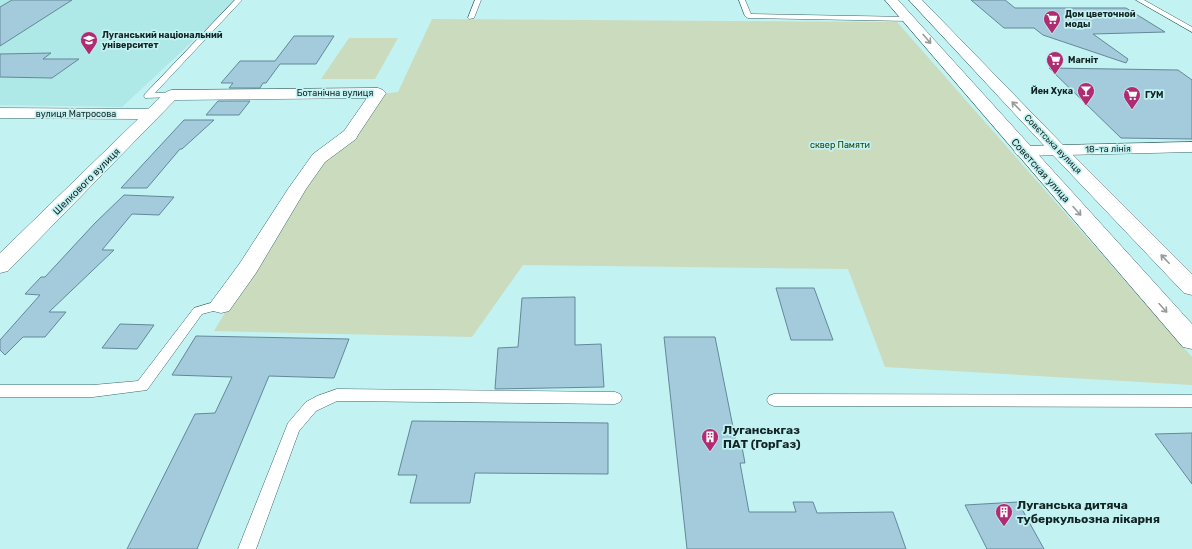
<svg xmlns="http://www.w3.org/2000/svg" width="1192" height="549" font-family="Rubik,sans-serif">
  <rect width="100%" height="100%" fill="#c3f2f2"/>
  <path fill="#aee8e7" d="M 0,0 L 237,0 L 122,107 L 0,105 Z"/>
  <path fill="#cadbbe" d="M 432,19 L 897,22 L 1192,357 L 1192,385 L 885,367 L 848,269 L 523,265 L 472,337 L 214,331 L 300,189 L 381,94 L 398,92 Z
    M 349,38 L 398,38 L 375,79 L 321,79 Z"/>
  <path fill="#a4cbdc" stroke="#638899" d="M 12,0 L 72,0 L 0,46 L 0,7 Z
    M 971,0 L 1005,0 L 1015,8 L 1126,8 L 1165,32 L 1093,34 L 1128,59 L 1126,63 L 1043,35 L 1034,28 L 1004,28 Z
    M 294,36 L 334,36 L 316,64 L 280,64 L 266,83 L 263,83 L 260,88 L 229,88 L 233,83 L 221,83 L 240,61 L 275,61 Z
    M 51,53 L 43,59 L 79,59 L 52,78 L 0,77 L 0,54 Z
    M 1049,68 L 1178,70 L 1192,80 L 1192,139 L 1121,138 Z
    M 218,101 L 250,101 L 239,115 L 206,115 Z
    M 184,120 L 214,120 L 182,149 L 180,149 L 147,188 L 121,188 Z
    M 124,195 L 174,197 L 159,215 L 132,214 L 102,250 L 114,250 L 49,312 L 66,312 L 45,337 L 23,337 L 5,355 L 0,350 L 0,340 L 40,295 L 25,294 L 41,277 L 45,277 L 95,223 Z
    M 776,288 L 814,288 L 833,340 L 791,340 Z
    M 575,297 L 575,345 L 601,344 L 604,387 L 495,389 L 498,348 L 518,347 L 522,298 Z
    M 120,324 L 154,325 L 137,349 L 102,348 Z
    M 196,336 L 349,339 L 334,378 L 269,376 L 197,549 L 127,549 L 195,414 L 215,413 L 232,377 L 172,375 Z
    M 664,337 L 715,337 L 736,442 L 741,442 L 745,463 L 740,463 L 749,512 L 796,512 L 793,502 L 813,502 L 817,513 L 893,512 L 906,549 L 687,549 Z
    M 412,421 L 608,423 L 608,474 L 475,473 L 470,503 L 410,503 L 417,475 L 398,475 Z
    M 1192,433 L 1192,484 L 1155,434 Z
    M 1018,502 L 1044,549 L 987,549 L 965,505 Z"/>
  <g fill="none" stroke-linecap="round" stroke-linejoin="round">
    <defs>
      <path id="lane" d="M 235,0 L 242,0 L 155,93 L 174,93 L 175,95 L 174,97 L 145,98 L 144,96 L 145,94 Z
        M 475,0 L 481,0 L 474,18 L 469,19 L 468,18 Z
        M 739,0 L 745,0 L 751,14 L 909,17 L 912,19 L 909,21 L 748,18 L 745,16 Z
        M 1136,0 L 1144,0 L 1192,27 L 1192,32 Z
        M 221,300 L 225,302 L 227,305 L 225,308 L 202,314 L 147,390 L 93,397 L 0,397 L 0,385 L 93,385 L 138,381 L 194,308 Z
        M 337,389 L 615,392 L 620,394 L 622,398 L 620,402 L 615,404 L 337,401 L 316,411 L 299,431 L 256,549 L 238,549 L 288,423 L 306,402 L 317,396 Z
        M 774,394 L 1192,395 L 1192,407 L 774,406 L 769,404 L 767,400 L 769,396 Z"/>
      <path id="street" d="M 378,88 L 383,90 L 386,93 L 358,135 L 356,139 L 325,162 L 306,189 L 256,273 L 229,311 L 221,313 L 213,311 L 209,305 L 240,263 L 288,189 L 313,154 L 344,131 L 367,98 L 175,100 L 8,271 L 0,273 L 0,253 L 138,119 L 0,118 L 0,108 L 148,109 L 166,92 L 171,90 Z
        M 1192,142 L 1192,152 L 1023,156 L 1017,155 L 1014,151 L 1017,147 L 1023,146 Z"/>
      <path id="primary" d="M 885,0 L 898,0 L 1192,324 L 1192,349 L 1183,347 Z
        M 909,0 L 922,0 L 1064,146 L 1192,274 L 1192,295 L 1184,293 L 1052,154 Z"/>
    </defs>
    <use href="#lane" stroke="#3d6969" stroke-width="1"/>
    <use href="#street" stroke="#3d6969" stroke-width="1"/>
    <use href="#primary" stroke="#3d6969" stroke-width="1"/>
    <use href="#lane" fill="#fff" fill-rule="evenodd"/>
    <use href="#street" fill="#fff" fill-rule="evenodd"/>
    <use href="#primary" fill="#fff" fill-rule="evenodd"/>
  </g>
  <defs><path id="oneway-shaft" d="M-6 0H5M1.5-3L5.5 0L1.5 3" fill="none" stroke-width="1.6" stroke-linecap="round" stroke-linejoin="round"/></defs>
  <g stroke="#949c9c">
    <use href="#oneway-shaft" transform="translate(927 39) rotate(49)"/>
    <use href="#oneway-shaft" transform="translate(1016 106) rotate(-134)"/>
    <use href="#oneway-shaft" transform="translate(1077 211) rotate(48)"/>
    <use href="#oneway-shaft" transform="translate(1165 259) rotate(-134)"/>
    <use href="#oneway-shaft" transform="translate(1163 308) rotate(48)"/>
  </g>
  <defs>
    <symbol id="supermarket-pin" viewBox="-11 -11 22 30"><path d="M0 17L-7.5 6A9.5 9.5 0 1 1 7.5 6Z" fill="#b02b72" stroke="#c3f2f2"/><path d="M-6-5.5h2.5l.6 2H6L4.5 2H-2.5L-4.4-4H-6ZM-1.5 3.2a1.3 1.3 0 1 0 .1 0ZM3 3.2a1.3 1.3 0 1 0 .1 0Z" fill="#fff"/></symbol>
    <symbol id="university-pin" viewBox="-11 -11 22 30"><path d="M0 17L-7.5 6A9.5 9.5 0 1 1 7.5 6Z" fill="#b02b72" stroke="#c3f2f2"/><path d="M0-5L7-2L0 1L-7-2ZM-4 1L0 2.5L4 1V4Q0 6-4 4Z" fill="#fff"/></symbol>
    <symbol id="bar-pin" viewBox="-11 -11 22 30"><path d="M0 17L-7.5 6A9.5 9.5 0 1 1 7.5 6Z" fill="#b02b72" stroke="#c3f2f2"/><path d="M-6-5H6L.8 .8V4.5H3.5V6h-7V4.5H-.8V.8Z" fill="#fff"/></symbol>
    <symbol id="building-pin" viewBox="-11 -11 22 30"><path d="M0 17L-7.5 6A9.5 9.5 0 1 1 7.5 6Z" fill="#b02b72" stroke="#c3f2f2"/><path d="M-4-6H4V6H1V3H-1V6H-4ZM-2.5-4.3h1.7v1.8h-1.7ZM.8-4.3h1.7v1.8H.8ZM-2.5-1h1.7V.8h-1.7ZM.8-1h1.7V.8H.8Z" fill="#fff"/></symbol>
  </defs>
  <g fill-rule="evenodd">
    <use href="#supermarket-pin" x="1042" y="9" width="20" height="27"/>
    <use href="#university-pin" x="79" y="30" width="20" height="27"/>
    <use href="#supermarket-pin" x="1045" y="50" width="20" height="27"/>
    <use href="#bar-pin" x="1076" y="81" width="20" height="27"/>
    <use href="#supermarket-pin" x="1122" y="85" width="20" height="27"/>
    <use href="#building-pin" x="700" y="427" width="20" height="27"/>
    <use href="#building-pin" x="994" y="502" width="20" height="27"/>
  </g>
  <g text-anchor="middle" stroke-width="3.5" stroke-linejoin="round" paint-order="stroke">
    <g font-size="9" font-weight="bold" fill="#122424" stroke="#c3f2f2" text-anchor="start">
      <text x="1065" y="17">Дом цветочной<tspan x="1065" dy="10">моды</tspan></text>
      <text x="102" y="38">Луганський національний<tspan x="102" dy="10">університет</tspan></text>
      <text x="1068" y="63">Магніт</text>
      <text x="1073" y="94" text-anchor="end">Йен Хука</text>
      <text x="1145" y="98">ГУМ</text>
    </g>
    <g font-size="9" fill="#122424" stroke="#c3f2f2">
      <text x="335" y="96">Ботанічна вулиця</text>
      <text x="76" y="117">вулиця Матросова</text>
      <text transform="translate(1053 144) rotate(46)" y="3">Совєтська вулиця</text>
      <text transform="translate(1108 149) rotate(-1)" y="3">18-та лінія</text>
    </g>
    <g font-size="9" fill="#233f04" stroke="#c3f2f2">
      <text x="840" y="148">сквер Памяти</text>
    </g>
    <g font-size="10" fill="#122424" stroke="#c3f2f2">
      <text transform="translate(1041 170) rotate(48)" y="4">Советская улица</text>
      <text transform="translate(86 181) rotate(-45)" y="4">Шелкового вулиця</text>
    </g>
    <g font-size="12" font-weight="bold" fill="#122424" stroke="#c3f2f2" text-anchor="start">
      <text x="723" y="434">Луганськгаз<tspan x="723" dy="14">ПАТ (ГорГаз)</tspan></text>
      <text x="1017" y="509">Луганська дитяча<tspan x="1017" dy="14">туберкульозна лікарня</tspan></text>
    </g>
  </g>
</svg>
